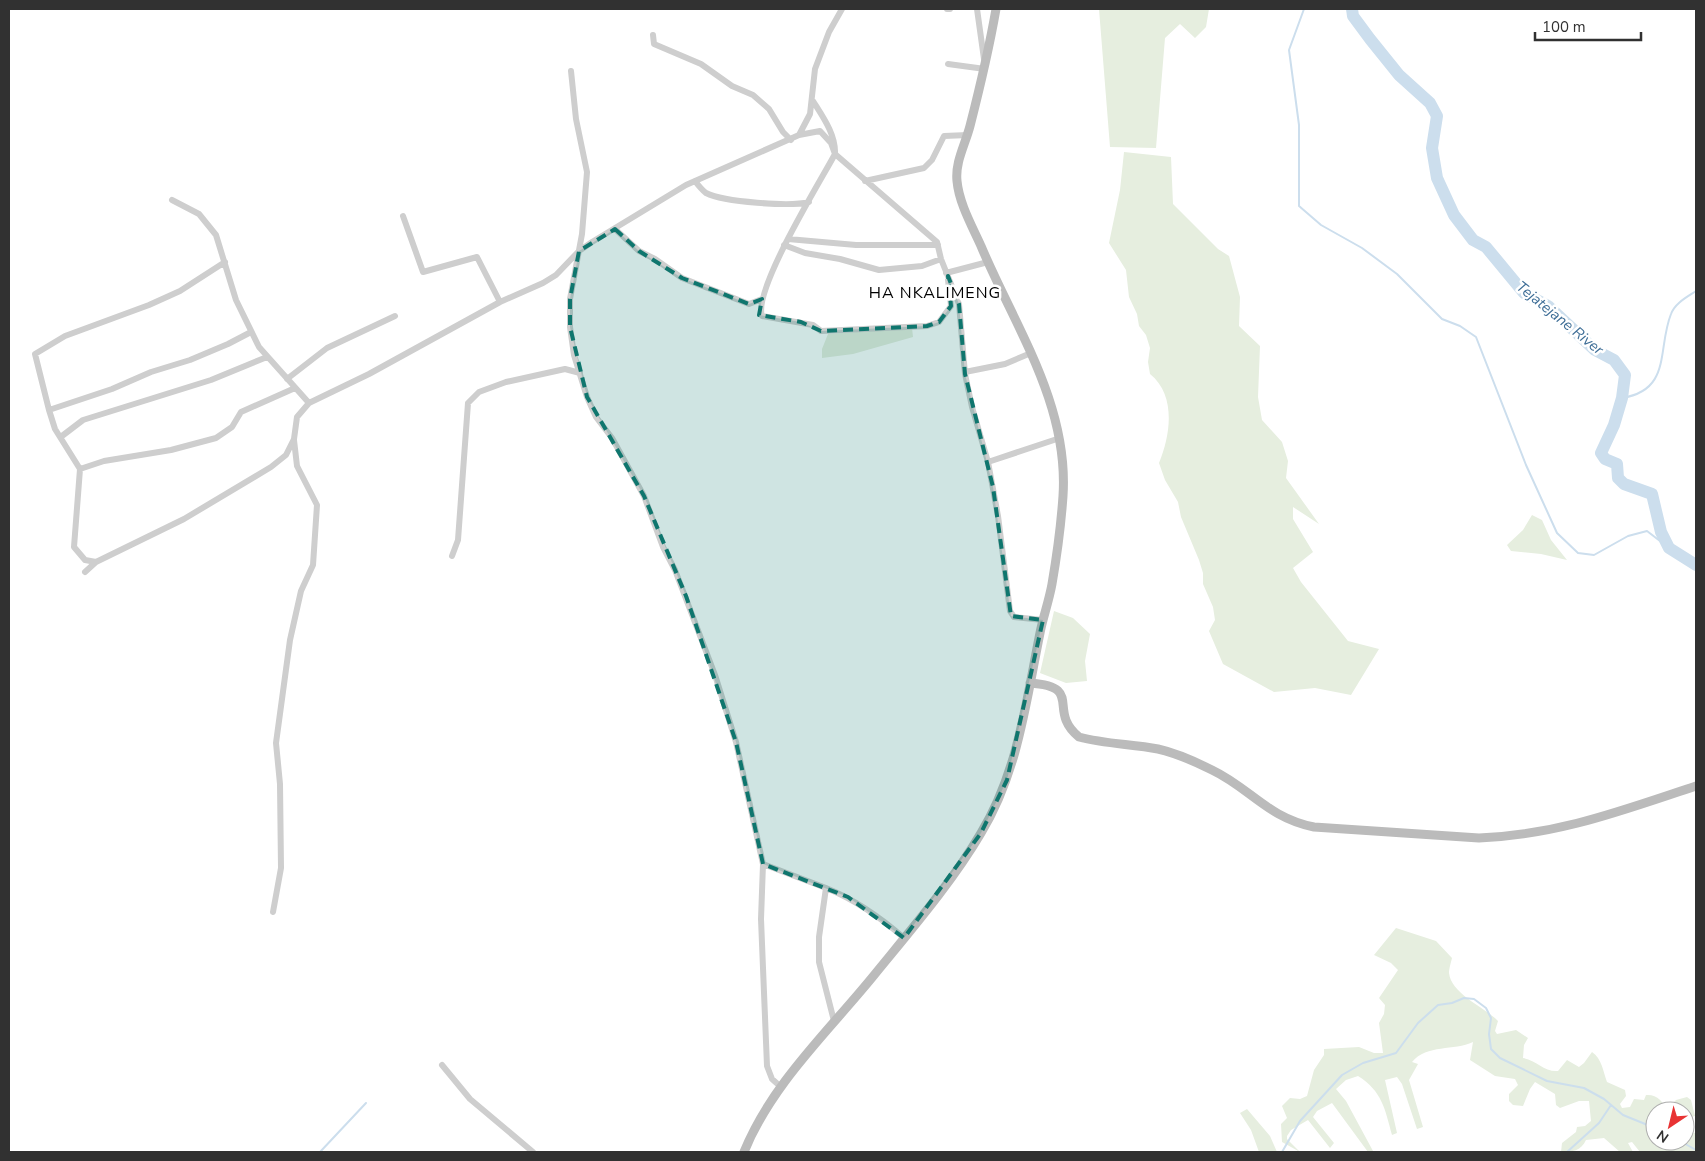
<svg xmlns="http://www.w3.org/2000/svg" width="1705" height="1161" font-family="'Nunito Sans',sans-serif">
  <rect width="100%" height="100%" fill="#fff"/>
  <path fill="#e6eedf" d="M 1099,9 L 1209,9 L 1206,27 L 1195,38 L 1180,24 L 1165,38 L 1156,148 L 1110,147 Z
    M 1124,152 L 1171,157 L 1173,204 L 1218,249 L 1229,256 L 1240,297 L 1239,326 L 1260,346 L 1258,397 L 1262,420 L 1282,442 L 1288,461 L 1286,478 L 1319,524 L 1293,507 L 1293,519 L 1313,552 L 1293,568 L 1301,582 L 1348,641 L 1379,649 L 1351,695 L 1315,688 L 1274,692 L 1223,664 L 1209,631 L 1215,620 L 1213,607 L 1203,584 L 1203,573 L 1199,560 L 1181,517 L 1178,502 L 1165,480 L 1159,463 C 1171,434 1176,395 1150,374 L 1148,362 L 1150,348 L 1146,335 L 1139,326 L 1137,314 L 1129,297 L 1126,270 L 1109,243 L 1120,190 Z
    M 912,328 L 913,337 L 853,354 L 822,358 L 822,349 L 828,334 Z
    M 1532,515 L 1542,520 L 1551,540 L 1567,560 L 1541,554 L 1511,551 L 1507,545 L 1523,530 Z
    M 1054,611 L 1073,618 L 1090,634 L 1085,661 L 1087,681 L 1066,683 L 1040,673 Z
    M 1396,928 L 1436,941 L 1452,958 C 1451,962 1449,969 1449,973 C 1451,994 1486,1008 1498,1021 L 1495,1031 L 1497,1034 L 1516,1030 L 1528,1038 L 1524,1045 L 1523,1058 C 1536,1060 1544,1072 1558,1071 L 1567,1060 L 1579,1067 L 1584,1063 L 1592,1052 C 1602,1059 1603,1071 1607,1082 L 1625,1090 L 1626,1096 L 1620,1104 L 1622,1108 L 1630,1107 L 1634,1099 L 1644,1100 L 1646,1095 C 1657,1094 1663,1102 1668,1111 L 1655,1111 L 1655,1141 L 1685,1141 L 1685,1130 L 1695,1133 L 1696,1152 L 1640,1152 L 1632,1142 L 1628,1143 L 1633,1152 L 1620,1152 L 1604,1138 L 1586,1140 C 1581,1151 1572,1152 1561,1152 L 1562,1143 L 1576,1132 L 1577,1127 L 1585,1126 L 1591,1121 L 1589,1101 L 1579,1101 L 1560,1108 L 1556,1105 L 1555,1094 L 1535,1082 L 1530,1089 L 1523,1106 L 1513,1105 L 1509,1101 L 1509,1094 L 1518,1085 L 1515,1079 L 1495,1076 L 1470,1060 L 1473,1042 C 1454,1051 1427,1044 1412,1062 L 1418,1064 L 1409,1080 L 1423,1127 L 1417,1129 L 1402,1084 L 1397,1077 L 1385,1080 L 1397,1133 L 1392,1135 C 1385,1109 1382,1091 1358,1076 L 1346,1080 L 1336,1089 L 1346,1101 L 1373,1151 L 1368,1152 L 1332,1103 L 1317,1111 L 1313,1117 L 1334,1143 L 1330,1148 L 1308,1120 L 1291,1130 L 1287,1136 L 1287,1139 L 1300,1152 L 1282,1142 L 1281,1124 L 1287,1118 L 1282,1106 L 1290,1098 L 1300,1099 L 1307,1096 L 1314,1070 L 1324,1055 L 1324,1049 L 1359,1047 L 1374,1053 L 1383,1053 L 1379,1023 L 1384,1014 L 1385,1005 L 1379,998 L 1398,970 L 1391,963 L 1374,955 Z
    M 1687,1097 L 1691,1100 L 1695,1116 L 1685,1119 L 1685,1111 L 1671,1111 L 1670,1106 L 1676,1100 Z
    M 1247,1109 L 1270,1136 L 1277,1152 L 1259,1152 L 1251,1130 L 1240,1113 Z"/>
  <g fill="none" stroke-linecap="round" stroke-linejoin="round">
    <path stroke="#ccdeed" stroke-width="2" d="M 1304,9 L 1289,50 L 1299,125 L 1299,206 L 1321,225 L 1362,248 L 1397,274 L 1442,319 L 1460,326 L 1476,337 L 1526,465 L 1557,533 L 1578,553 L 1594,555 L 1628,536 L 1647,531 L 1669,548
      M 1622,398 C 1672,390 1657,349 1671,314 C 1675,303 1687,297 1696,291
      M 1680,1141 L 1696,1150
      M 320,1152 L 366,1103
      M 1282,1152 L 1300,1121 L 1342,1075 L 1363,1063 L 1396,1053 L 1418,1023 L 1438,1005 L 1452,1003 L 1464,998 L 1474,999 L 1486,1008 L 1491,1018 L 1489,1034 L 1491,1049 L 1500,1058 L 1547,1081 L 1584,1088 L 1604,1099 L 1623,1115 L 1655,1128
      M 1567,1152 L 1599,1123 L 1611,1105"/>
    <path stroke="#ccdeed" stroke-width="12" d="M 1352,9 L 1353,16 L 1370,39 L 1399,75 L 1430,103 L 1437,116 L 1432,148 L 1437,178 L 1454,215 L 1473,240 L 1486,247 L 1524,293 L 1548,306 L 1595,350 L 1614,360 L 1625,375 L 1622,398 L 1614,425 L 1601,453 L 1605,459 L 1617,464 L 1618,478 L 1624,484 L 1652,494 L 1661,532 L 1669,548 L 1696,565"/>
    <path stroke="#cecece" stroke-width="6" d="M 947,9 L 950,9
      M 977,9 L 984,59
      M 653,35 L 654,44 L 701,64 L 732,86 L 753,95 L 769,109 L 783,132 L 791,140
      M 948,64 L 985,69
      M 571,71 L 576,119 L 587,172 L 582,234 L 570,299 L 570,327 L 574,355 L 587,397 L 596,417 L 612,438 L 644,496 L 663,547 L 675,570 L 715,675 L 736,742 L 763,864 L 761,919 L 767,1066 L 772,1079 L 781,1087
      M 813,101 C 823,117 836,135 835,154 L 937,242 L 941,259 L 959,304 L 965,374 L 972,407 L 988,462 L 1060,438
      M 799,135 L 820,131 L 831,143 L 835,154 C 820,182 753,290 762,316 L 813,325 L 821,331 L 927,326 L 939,322 L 951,306 L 948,280
      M 695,181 C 698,185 702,190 706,193 C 724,202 790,207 809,202
      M 865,181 L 924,168 L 932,160 L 944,136 L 968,135
      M 172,200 L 199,214 L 216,235 L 236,300 L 259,347 L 309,403
      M 403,216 L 423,272 L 477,257 L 500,302
      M 615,229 L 639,251 L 655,259 L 682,278 L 749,304 L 762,299
      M 788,239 L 856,245 L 938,245
      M 784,245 L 805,253 L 840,259 L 879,270 L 922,266 L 941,259
      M 946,273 L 988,262
      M 251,332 L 228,344 L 190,360 L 151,372 L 112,389 L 49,410 L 55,429 L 80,469 L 104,461 L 171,450 L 216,438 L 232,427 L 241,412 L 295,388
      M 965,372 L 1005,364 L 1031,353
      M 287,379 L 327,348 L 395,316
      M 49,410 L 35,354 L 65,336 L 149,305 L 180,291 L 225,262
      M 62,436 L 83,420 L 211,380 L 267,357
      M 988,462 L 998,516 L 1010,611 L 1014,617 L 1043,620
      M 80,469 L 74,547 L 85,560 L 96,562
      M 452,556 L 458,540 L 468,403 L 479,392 L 506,382 L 565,369 L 580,373
      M 85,572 L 96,562 L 184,519 L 271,467 L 286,455 L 294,439 L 297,417 L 309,403 L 369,374 L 500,302 L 543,283 L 556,275 L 579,251 L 592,242 L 686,185 L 799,135 L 810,114 L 815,69 L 829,32 L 842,9
      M 763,864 L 826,888 L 819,937 L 819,962 L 834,1021
      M 826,888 C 856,900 880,917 904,938
      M 273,912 L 281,868 L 280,784 L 276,743 L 290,640 L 301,591 L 313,565 L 317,505 L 297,466 L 294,440
      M 442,1065 L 470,1099 L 533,1152"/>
    <path stroke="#bbb" stroke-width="9" d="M 1030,683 C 1085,687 1046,710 1079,737 C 1105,744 1132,744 1158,749 C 1176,753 1196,762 1212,770 C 1250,788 1268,818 1314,827 L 1479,838 C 1558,835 1623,810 1696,786
      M 744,1152 C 772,1083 829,1031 875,974 C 910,931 953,881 981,833 C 1018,772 1026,702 1040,633 C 1043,617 1049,601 1052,584 C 1057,555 1061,525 1063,496 C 1069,404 1015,327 981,246 C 972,226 959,203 957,181 C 955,162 965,145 970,126 C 980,87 989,49 996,9"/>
  </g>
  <path fill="#0f766e" fill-opacity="0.2" stroke="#0f766e" stroke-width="4" stroke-dasharray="10 6" stroke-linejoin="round" d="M 615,229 L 639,251 L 682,278 L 749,304 L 762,299 L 759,315 L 801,322 L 821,331 L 927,326 L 939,322 L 951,306 L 948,276 L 959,304 L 965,374 L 993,487 L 1011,616 L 1043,620 L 1007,780 L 981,833 L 904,938 L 848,897 L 763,864 L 736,742 L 686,596 L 644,496 L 587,397 L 570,327 L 570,299 L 579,251 Z"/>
  <g text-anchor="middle" stroke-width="5" stroke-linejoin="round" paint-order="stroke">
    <g font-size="15" font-style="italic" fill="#3d6d96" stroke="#fff">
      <text transform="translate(1560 318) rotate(39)" y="5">Tejatejane River</text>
    </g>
    <g font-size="16" letter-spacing="1" fill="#000" stroke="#fff">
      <text x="935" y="298">HA NKALIMENG</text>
    </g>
  </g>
  <rect width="1705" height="1161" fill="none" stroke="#313131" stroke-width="20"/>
  <g transform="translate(1670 1126) rotate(215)"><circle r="24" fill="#ffffff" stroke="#adadad"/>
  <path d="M0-4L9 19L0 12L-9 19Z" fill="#e83334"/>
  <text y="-8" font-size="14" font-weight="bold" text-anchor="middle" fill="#313131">N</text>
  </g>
  <path d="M1535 32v8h106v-8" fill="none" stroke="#313131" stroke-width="2.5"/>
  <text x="1542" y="32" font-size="15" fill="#313131" stroke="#ffffff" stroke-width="4" paint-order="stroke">100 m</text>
</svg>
